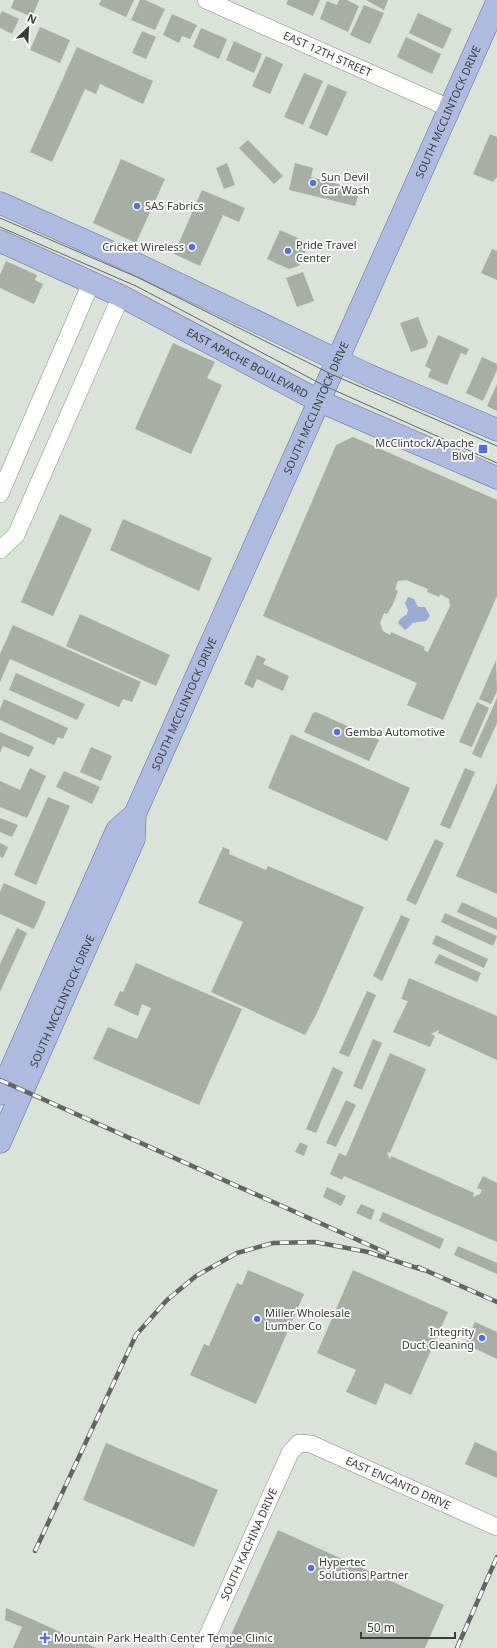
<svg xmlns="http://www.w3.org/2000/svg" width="497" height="1648" font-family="'Noto Sans',sans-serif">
  <rect width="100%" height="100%" fill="#dae3d8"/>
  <path fill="#9baad3" d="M 408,597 L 414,599 L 418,607 L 425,607 L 430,616 L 426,621 L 412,623 L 410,626 L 405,630 L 398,623 L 400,619 L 407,614 L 408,610 L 405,603 Z"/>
  <path fill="#a7afa4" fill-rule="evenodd" d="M 14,0 L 39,0 L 32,17 L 11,8 Z
    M 101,0 L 134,0 L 126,17 L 99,5 Z
    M 140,0 L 145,0 L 165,9 L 155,30 L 131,20 Z
    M 288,0 L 320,0 L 313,16 L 286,4 Z
    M 339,0 L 347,0 L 359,6 L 348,32 L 320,19 L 327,1 L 337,5 Z
    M 366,0 L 388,0 L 384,10 Z
    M 364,5 L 384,13 L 370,44 L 350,35 Z
    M 2,11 L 19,19 L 12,34 L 0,28 L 0,15 Z
    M 418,13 L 452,29 L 443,49 L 409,33 Z
    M 172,14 L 197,25 L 190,39 L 182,36 L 179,43 L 163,35 Z
    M 40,27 L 70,40 L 60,63 L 30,50 Z
    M 201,28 L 227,39 L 219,59 L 193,47 Z
    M 142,31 L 156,37 L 146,59 L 132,53 Z
    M 406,37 L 441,54 L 432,74 L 397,57 Z
    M 234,41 L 262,54 L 254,73 L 226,60 Z
    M 77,47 L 153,81 L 143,104 L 100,84 L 96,94 L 85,89 L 52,162 L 30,152 Z
    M 266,56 L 283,64 L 270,94 L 252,86 Z
    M 304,73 L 323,81 L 303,125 L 284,117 Z
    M 328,84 L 347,92 L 327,136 L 309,128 Z
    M 490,134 L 497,137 L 497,177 L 493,182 L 473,174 Z
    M 248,140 L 283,176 L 274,184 L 239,148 Z
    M 121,159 L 165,179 L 136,243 L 93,223 Z
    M 227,163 L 235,185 L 224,189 L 216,168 Z
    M 295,163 L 313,168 L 311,177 L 360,190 L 355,206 L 289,190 Z
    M 202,190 L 245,208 L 239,222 L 223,215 L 200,266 L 174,254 Z
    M 280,230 L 309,243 L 299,266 L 289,269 L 267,259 Z
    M 492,249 L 497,251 L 497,280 L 481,273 Z
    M 6,261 L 37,275 L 35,280 L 43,284 L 34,304 L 0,288 L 0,275 Z
    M 303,272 L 314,301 L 297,307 L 286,278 Z
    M 418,317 L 428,342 L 426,347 L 411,352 L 400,323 Z
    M 438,335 L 469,349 L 466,355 L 461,353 L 447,385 L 428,377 L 431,369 L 425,366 Z
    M 173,343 L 215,362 L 207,378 L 222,385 L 191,454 L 135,429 Z
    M 482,357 L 497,364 L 497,370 L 483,401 L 466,393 Z
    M 497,384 L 497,411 L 487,406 Z
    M 353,437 L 497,500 L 497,596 L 443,720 L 407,705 L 417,683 L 263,616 L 336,445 ZM 406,580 L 428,589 L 427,592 L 439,597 L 440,594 L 449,599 L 450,606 L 428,652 L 424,650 L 425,647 L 391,632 L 390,635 L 383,631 L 380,623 L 384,613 L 387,614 L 393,604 L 398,591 L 395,589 L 398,581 Z
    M 60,514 L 92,529 L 53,616 L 21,602 Z
    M 123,519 L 212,558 L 199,591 L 110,550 Z
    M 80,614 L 170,655 L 156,686 L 66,646 Z
    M 13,625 L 141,682 L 132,702 L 123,699 L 119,707 L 10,659 L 0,682 L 0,654 Z
    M 257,655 L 266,659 L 263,664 L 289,676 L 283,691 L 257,679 L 253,688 L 244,684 Z
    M 496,660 L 497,691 L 491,704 L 479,699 Z
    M 16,673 L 85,704 L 77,720 L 9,690 Z
    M 497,698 L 497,723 L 481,758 L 472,754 Z
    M 4,699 L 68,728 L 63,739 L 58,737 L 54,745 L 0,720 L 0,709 Z
    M 477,702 L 489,708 L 472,747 L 459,742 Z
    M 316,712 L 379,740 L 369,761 L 304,732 L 313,713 Z
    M 0,732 L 34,747 L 29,757 L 3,746 L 0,753 Z
    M 291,734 L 410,788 L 387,841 L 268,788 Z
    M 91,747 L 112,756 L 101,781 L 80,772 Z
    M 30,768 L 46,776 L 27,818 L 0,807 L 0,781 L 20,790 Z
    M 465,768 L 475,772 L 450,829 L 440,825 Z
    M 64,771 L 100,787 L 92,804 L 56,787 Z
    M 497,783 L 497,894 L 456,876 Z
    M 48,797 L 70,806 L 36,885 L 14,875 Z
    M 0,818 L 18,825 L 12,837 L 0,832 Z
    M 435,839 L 444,843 L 416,905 L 406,900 Z
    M 0,843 L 8,847 L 3,858 L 0,857 Z
    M 223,847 L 230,850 L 229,854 L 266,870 L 268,866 L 364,907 L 316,1015 L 305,1035 L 211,992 L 243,922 L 198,903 Z
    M 4,883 L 46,902 L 34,929 L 0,914 L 0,892 Z
    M 462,902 L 497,918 L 497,930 L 457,912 Z
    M 445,913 L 497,936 L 493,946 L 441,922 Z
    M 401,915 L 410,919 L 382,981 L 373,976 Z
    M 17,928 L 27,933 L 0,992 L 0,964 Z
    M 436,935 L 488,959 L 484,968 L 432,944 Z
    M 439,954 L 481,973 L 477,982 L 434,963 Z
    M 136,963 L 242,1009 L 199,1105 L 93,1059 L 108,1027 L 137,1039 L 151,1008 L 142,1004 L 138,1016 L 114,1005 L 120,991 L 123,992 Z
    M 409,978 L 497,1016 L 497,1060 L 438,1033 L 439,1030 L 431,1034 L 435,1036 L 430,1047 L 393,1032 L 408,1001 L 401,999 Z
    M 367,991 L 376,995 L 349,1057 L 339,1053 Z
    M 373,1039 L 382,1043 L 362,1090 L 353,1086 Z
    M 390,1053 L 426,1069 L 390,1153 L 387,1152 L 390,1160 L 391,1156 L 474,1193 L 473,1197 L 480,1194 L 482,1190 L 477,1188 L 483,1176 L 497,1183 L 497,1242 L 344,1176 L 342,1180 L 330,1174 L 339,1153 L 346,1156 Z
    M 333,1067 L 343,1072 L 316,1133 L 306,1129 Z
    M 346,1100 L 356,1105 L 336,1147 L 326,1143 Z
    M 300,1142 L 308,1146 L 304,1156 L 295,1152 Z
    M 327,1187 L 346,1196 L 341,1206 L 323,1197 Z
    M 361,1204 L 375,1210 L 371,1220 L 356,1213 Z
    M 383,1212 L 444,1239 L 440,1249 L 379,1221 Z
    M 458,1246 L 497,1263 L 497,1274 L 454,1255 Z
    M 248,1270 L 304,1294 L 256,1404 L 190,1375 L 204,1344 L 209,1346 L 237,1283 L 242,1285 Z
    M 353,1270 L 448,1312 L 411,1395 L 385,1383 L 376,1405 L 346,1392 L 356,1370 L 317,1353 Z
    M 475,1322 L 497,1332 L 497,1359 L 465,1344 Z
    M 475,1442 L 497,1452 L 497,1478 L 465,1464 Z
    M 106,1443 L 218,1490 L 194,1547 L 83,1500 Z
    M 278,1530 L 444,1605 L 425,1648 L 225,1648 Z
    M 6,1608 L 27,1617 L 96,1648 L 13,1648 L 22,1627 L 5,1620 Z"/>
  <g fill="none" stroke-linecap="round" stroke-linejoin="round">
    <defs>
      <g id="minor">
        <path id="s1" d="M 206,0 L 449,108"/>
        <path d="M 0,494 L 92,281"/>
        <path d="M 0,550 L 16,535 L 121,296"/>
        <path id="s2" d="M 202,1648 L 290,1453 L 299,1443 L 311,1444 L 497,1527"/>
      </g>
      <g id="major">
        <path d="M 0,203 L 126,259 L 366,374 L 497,430"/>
        <path id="s3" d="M 0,241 L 121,296 L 319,401 L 497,478"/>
        <path d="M 0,1094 L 117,830 L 135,814"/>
        <path id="s4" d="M 0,1142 L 134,839 L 135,814 L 497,2"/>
      </g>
    </defs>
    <use href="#minor" stroke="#828a80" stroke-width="18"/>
    <use href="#major" stroke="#617198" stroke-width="23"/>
    <use href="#minor" stroke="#fff" stroke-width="17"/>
    <use href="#major" stroke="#adbbe0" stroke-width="22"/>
    <path stroke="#616760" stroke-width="1" d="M 0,218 L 139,278 L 331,374 L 497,446
      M 0,227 L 136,286 L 325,386 L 497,463"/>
    <defs>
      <path id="rail" d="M 0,1080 L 387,1253
        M 418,1267 L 497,1302
        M 35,1551 L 136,1335 L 167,1300 L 196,1276 L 237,1253 L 273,1243 L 315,1242 L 368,1252 L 423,1270
        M 457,1648 L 497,1557"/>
    </defs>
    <use href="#rail" stroke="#616760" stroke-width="4.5"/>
    <use href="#rail" stroke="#fff" stroke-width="3" stroke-dasharray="9" stroke-linecap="butt"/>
  </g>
  <g fill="#5270e5" stroke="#fff" stroke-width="1.5">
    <circle cx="313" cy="183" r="4"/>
    <circle cx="137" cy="206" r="4"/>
    <circle cx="192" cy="247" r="4"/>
    <circle cx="288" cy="251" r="4"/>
    <rect x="478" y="444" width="10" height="10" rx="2"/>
    <circle cx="337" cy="732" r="4"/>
    <circle cx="257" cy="1319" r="4"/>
    <circle cx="482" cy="1338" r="4"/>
    <circle cx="311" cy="1568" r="4"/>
    <path d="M43 1632h4v4h4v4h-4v4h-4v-4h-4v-4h4z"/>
  </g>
  <g text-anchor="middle" stroke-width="3.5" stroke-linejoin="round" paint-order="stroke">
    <g font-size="11" fill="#393d38" stroke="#fff">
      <text dy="4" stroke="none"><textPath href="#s1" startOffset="133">EAST 12TH STREET</textPath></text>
      <text dy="4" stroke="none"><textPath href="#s4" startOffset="1125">SOUTH MCCLINTOCK DRIVE</textPath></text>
      <text dy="4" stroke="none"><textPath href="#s3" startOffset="276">EAST APACHE BOULEVARD</textPath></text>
      <text dy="4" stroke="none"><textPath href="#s4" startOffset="801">SOUTH MCCLINTOCK DRIVE</textPath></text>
      <text dy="4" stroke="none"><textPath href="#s4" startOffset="477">SOUTH MCCLINTOCK DRIVE</textPath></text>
      <text dy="4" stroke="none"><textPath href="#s4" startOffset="154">SOUTH MCCLINTOCK DRIVE</textPath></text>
      <text dy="4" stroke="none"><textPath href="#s2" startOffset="335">EAST ENCANTO DRIVE</textPath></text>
      <text dy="4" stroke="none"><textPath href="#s2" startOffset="114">SOUTH KACHINA DRIVE</textPath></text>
    </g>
    <g font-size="11" fill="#393d38" stroke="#fff" text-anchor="start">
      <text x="321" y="181">Sun Devil<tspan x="321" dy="13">Car Wash</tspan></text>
      <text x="145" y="210">SAS Fabrics</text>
      <text x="296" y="249">Pride Travel<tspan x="296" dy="13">Center</tspan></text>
      <text x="184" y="251" text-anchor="end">Cricket Wireless</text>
      <text x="474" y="447" text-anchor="end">McClintock/Apache<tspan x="474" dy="13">Blvd</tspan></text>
      <text x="345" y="736">Gemba Automotive</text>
      <text x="265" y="1317">Miller Wholesale<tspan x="265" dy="13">Lumber Co</tspan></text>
      <text x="474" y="1336" text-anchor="end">Integrity<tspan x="474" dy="13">Duct Cleaning</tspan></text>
      <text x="319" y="1566">Hypertec<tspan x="319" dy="13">Solutions Partner</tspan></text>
      <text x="54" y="1642">Mountain Park Health Center Tempe Clinic</text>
    </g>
  </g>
  <g transform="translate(28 28) rotate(24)" stroke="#ffffff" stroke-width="3" paint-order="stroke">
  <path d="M0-3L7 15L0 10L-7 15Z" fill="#393d38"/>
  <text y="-6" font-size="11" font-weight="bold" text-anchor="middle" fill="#393d38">N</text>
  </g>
  <path d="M361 1632v6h94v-6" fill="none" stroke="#393d38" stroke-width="2"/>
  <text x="367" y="1632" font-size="12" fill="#393d38" stroke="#ffffff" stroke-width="3" paint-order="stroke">50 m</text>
</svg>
